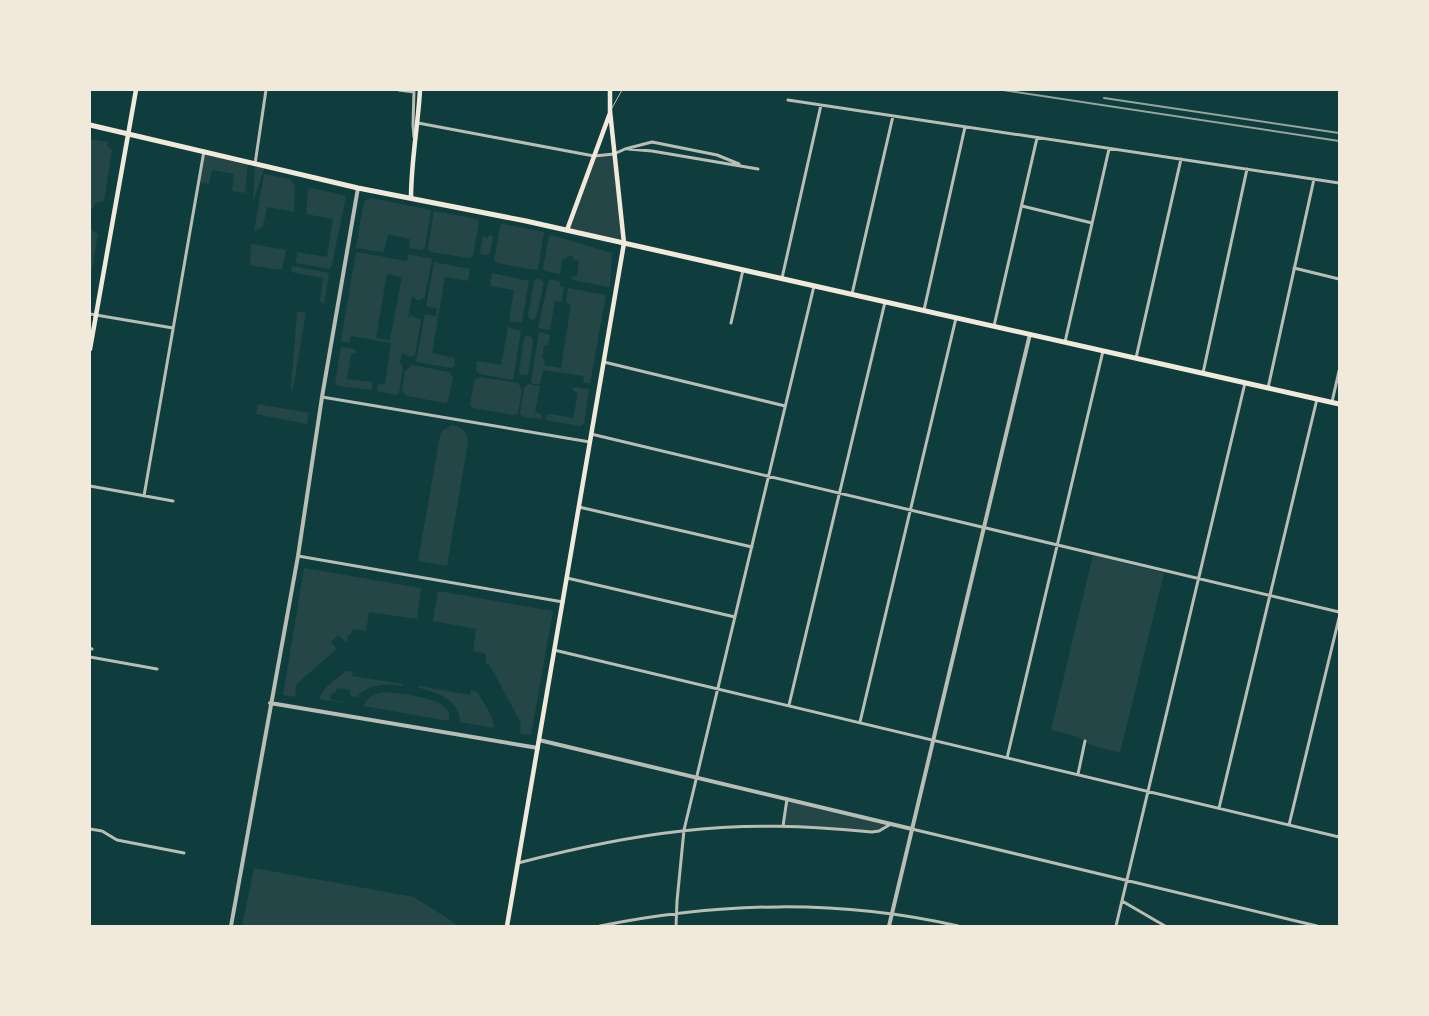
<svg xmlns="http://www.w3.org/2000/svg" width="1429" height="1016" font-family="Rubik,sans-serif">
  <rect width="100%" height="100%" fill="#0f3d3e"/>
  <path fill="#244646" fill-rule="evenodd" d="M 90,139 L 108,142 L 107,146 L 112,150 L 104,201 L 96,203 L 92,209 L 90,209 Z
    M 204,151 L 248,162 L 245,193 L 232,191 L 234,174 L 212,170 L 209,184 L 198,182 Z
    M 614,154 L 624,243 L 567,230 L 594,156 Z
    M 255,164 L 265,166 L 253,202 Z
    M 264,174 L 290,179 L 295,186 L 294,212 L 267,207 L 263,227 L 254,231 Z
    M 312,188 L 346,196 L 332,265 L 329,269 L 296,263 L 297,252 L 327,257 L 333,219 L 306,214 L 308,189 Z
    M 371,198 L 431,210 L 425,248 L 421,250 L 409,248 L 410,239 L 388,234 L 384,252 L 356,248 L 363,206 L 365,201 Z
    M 434,211 L 477,219 L 479,222 L 473,256 L 469,258 L 431,252 L 428,249 Z
    M 503,224 L 544,232 L 538,269 L 535,270 L 498,263 L 494,260 L 500,226 Z
    M 90,226 L 93,231 L 98,234 L 90,281 Z
    M 483,235 L 487,238 L 490,235 L 493,237 L 490,253 L 486,255 L 482,255 L 480,251 Z
    M 551,235 L 612,253 L 610,287 L 572,280 L 571,277 L 577,276 L 579,261 L 574,260 L 574,257 L 568,256 L 567,258 L 562,259 L 560,274 L 545,271 L 543,269 L 549,236 Z
    M 251,244 L 286,250 L 282,270 L 250,265 Z
    M 356,252 L 407,261 L 408,254 L 432,259 L 425,297 L 418,301 L 412,296 L 408,318 L 412,316 L 421,320 L 415,355 L 410,357 L 402,353 L 400,363 L 403,366 L 399,393 L 396,395 L 377,391 L 378,384 L 385,384 L 391,343 L 351,336 L 349,343 L 341,341 ZM 387,274 L 402,277 L 390,340 L 376,338 Z
    M 434,262 L 470,269 L 468,281 L 445,277 L 432,353 L 455,358 L 454,366 L 451,368 L 416,362 L 425,314 L 436,316 L 437,309 L 426,306 Z
    M 292,266 L 329,273 L 324,304 L 320,301 L 323,278 L 291,272 Z
    M 492,273 L 529,281 L 522,322 L 509,321 L 514,290 L 490,286 Z
    M 537,279 L 542,280 L 544,283 L 536,318 L 534,320 L 530,319 L 528,316 L 534,281 Z
    M 549,279 L 560,281 L 560,286 L 564,287 L 562,302 L 555,301 L 550,330 L 538,328 Z
    M 568,288 L 606,295 L 590,383 L 586,383 L 583,381 L 584,376 L 543,370 L 540,384 L 533,384 L 531,381 L 539,332 L 550,335 L 548,345 L 544,345 L 542,358 L 545,359 L 544,365 L 561,368 L 571,304 L 566,303 Z
    M 297,311 L 306,313 L 293,389 L 291,389 Z
    M 508,327 L 521,331 L 513,380 L 480,374 L 476,371 L 477,361 L 501,365 Z
    M 527,336 L 531,337 L 533,340 L 528,375 L 521,375 L 519,372 L 524,338 Z
    M 341,347 L 355,349 L 356,353 L 351,354 L 347,379 L 372,382 L 372,390 L 338,386 L 335,383 Z
    M 413,365 L 449,372 L 453,377 L 448,401 L 445,403 L 407,396 L 402,391 L 405,371 Z
    M 480,377 L 518,383 L 522,390 L 518,413 L 514,415 L 473,408 L 470,405 L 474,381 Z
    M 528,384 L 540,386 L 535,412 L 542,415 L 542,419 L 523,417 L 520,413 L 524,388 Z
    M 576,387 L 589,389 L 584,424 L 580,426 L 546,420 L 546,416 L 550,414 L 573,418 L 578,393 L 573,391 L 573,388 Z
    M 258,404 L 309,413 L 307,424 L 256,414 Z
    M 452,425 C 462,427 467,431 468,442 L 447,566 L 418,561 L 440,436 L 443,430 Z
    M 1093,555 L 1164,573 L 1120,753 L 1091,745 L 1079,737 L 1051,730 Z
    M 304,568 L 421,588 L 417,619 L 369,612 L 366,631 L 352,629 L 351,635 L 348,635 L 347,643 L 338,635 L 331,642 L 337,649 L 300,681 L 296,685 L 295,697 L 283,695 Z
    M 438,591 L 553,611 L 531,735 L 520,734 L 521,723 L 489,664 L 486,665 L 486,654 L 473,651 L 476,629 L 433,621 Z
    M 346,671 L 353,671 L 352,676 L 403,684 L 403,686 C 386,684 370,683 357,697 L 351,696 L 350,690 L 337,688 L 335,693 L 332,693 L 330,699 L 353,704 L 319,699 C 323,687 337,678 346,671 Z
    M 419,686 L 470,695 L 471,690 L 478,693 L 492,717 L 494,728 L 460,722 C 460,700 437,692 419,688 Z
    M 386,692 C 400,694 444,697 449,713 C 449,714 449,719 449,721 L 364,706 C 367,696 376,693 386,692 Z
    M 787,800 L 891,824 L 879,831 L 783,826 Z
    M 254,868 L 414,897 L 459,926 L 242,926 Z"/>
  <g fill="none" stroke-linecap="round" stroke-linejoin="round">
    <path stroke="#b8beb3" stroke-width="1" d="M 612,108 L 622,90"/>
    <path stroke="#b8beb3" stroke-width="3" d="M 399,90 L 414,92
      M 414,90 L 413,125 L 414,137
      M 788,100 L 1339,183
      M 418,123 L 594,156 L 614,154 L 625,149 L 652,142 L 717,155 L 739,164
      M 628,149 L 652,151 L 758,169
      M 255,164 L 266,90
      M 1022,206 L 1092,223
      M 1294,268 L 1339,279
      M 782,278 L 821,105
      M 852,294 L 893,116
      M 924,310 L 965,127
      M 90,314 L 173,328
      M 731,323 L 743,270
      M 994,326 L 1037,138
      M 1065,342 L 1109,149
      M 1136,358 L 1181,159
      M 604,362 L 785,406
      M 1203,373 L 1247,169
      M 1268,388 L 1314,179
      M 322,397 L 590,442
      M 1332,402 L 1339,371
      M 591,434 L 1339,612
      M 90,486 L 173,501
      M 144,496 L 204,151
      M 579,507 L 752,547
      M 298,556 L 563,602
      M 567,578 L 735,617
      M 90,648 L 92,649
      M 554,650 L 1339,837
      M 90,657 L 157,669
      M 789,705 L 885,302
      M 860,722 L 956,318
      M 1007,758 L 1103,351
      M 1078,774 L 1085,741
      M 1219,808 L 1317,399
      M 1289,825 L 1339,618
      M 783,826 L 787,799
      M 90,829 L 102,831 L 117,840 L 184,853
      M 912,829 L 1317,926
      M 518,863 C 572,849 627,837 682,831 C 746,823 809,826 872,832 L 879,831 L 891,824
      M 1122,901 L 1165,926
      M 600,926 C 721,902 838,899 958,926
      M 676,926 L 677,901 L 684,830 L 814,286
      M 1116,926 L 1245,383"/>
    <path stroke="#b8beb3" stroke-width="4" d="M 270,703 L 538,748
      M 539,740 L 912,829
      M 231,926 L 298,556 L 322,397 L 358,188
      M 889,926 L 1030,334"/>
    <path stroke="#f1e9da" stroke-width="4.5" d="M 411,198 C 411,162 418,126 420,90
      M 567,230 L 610,113
      M 90,349 L 136,90
      M 507,926 L 624,243 L 610,111 L 610,90"/>
    <path stroke="#f1e9da" stroke-width="5" d="M 90,125 L 358,188 L 526,221 L 1339,404"/>
    <path stroke="#97a49c" stroke-width="2" d="M 1003,90 L 1339,141
      M 1104,98 L 1339,133"/>
  </g>
  <rect width="1429" height="1016" fill="none" stroke="#f1e9da" stroke-width="182"/>
</svg>
